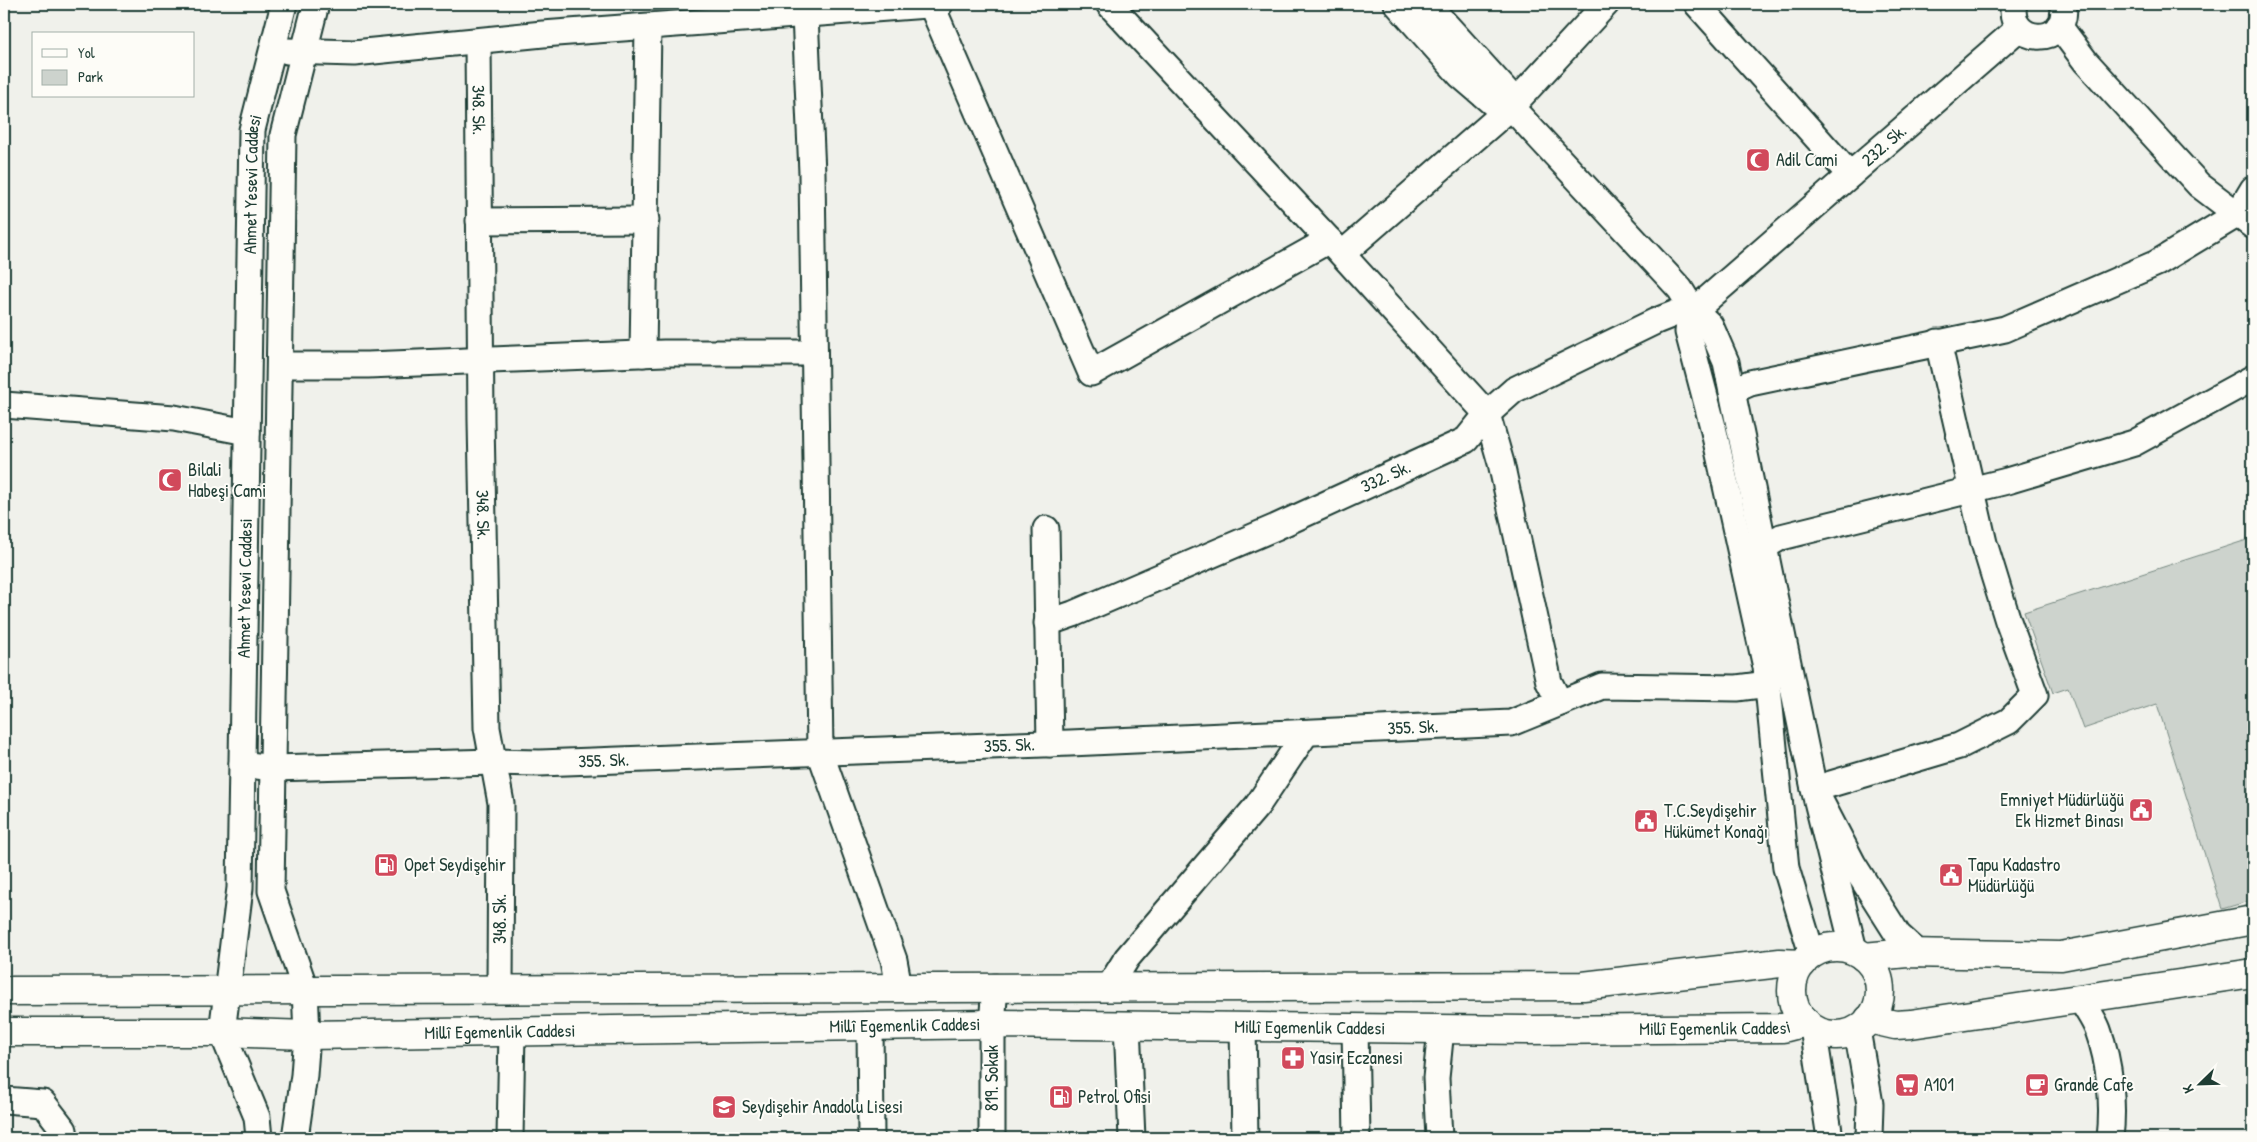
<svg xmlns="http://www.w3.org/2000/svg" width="2257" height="1142" font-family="'Patrick Hand',sans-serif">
  <rect width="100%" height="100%" fill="#f0f1eb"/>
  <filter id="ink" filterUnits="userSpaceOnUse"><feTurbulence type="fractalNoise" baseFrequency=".02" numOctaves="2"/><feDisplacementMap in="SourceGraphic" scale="10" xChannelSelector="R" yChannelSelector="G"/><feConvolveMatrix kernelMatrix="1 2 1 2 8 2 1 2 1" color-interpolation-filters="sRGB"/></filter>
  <g filter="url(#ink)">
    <path fill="#cdd3cd" stroke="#768880" d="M 2253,538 L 2253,900 L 2222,909 L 2157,704 L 2083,729 L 2068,688 L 2053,693 L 2024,612 Z"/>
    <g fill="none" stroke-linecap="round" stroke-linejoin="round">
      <defs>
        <g id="minor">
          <path d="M 807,4 L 805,15 L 812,173 L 820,752 L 894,960 L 899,987"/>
          <path d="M 931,4 L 1091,373 L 1329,240"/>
          <path d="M 1109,4 L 1329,240 L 1487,414 L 1501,463 L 1549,682 L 1560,703"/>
          <path d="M 1397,4 L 1460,75 L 1495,105 L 1511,107"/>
          <path d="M 1427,4 L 1507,92 L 1511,107 L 1680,289 L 1691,307 L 1710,325 L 1726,362 L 1814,789 L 1854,950"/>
          <path d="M 1697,4 L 1850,175"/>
          <path d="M 2014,4 C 2005,45 2071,49 2063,4"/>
          <path d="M 2059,26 L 2086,62 L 2199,185 L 2253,226"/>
          <path id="s1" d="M 478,41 L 481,421 L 487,728 L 501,803 L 500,988"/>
          <path d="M 287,51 L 354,53 L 543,34 L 940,4"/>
          <path d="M 479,221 L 646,220"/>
          <path d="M 1342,254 L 1511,107 L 1606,4"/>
          <path d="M 1691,307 L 1688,332 L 1713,427 L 1766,667 L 1786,868 L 1812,954"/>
          <path d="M 643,354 L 648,27"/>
          <path d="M 280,365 L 368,365 L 664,353 L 814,353"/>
          <path d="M 1732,391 L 1750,383 L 2005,329 L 2157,263 L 2238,214 L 2253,189"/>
          <path d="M 4,405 L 174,418 L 247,432"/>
          <path d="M 1046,529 L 1050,744"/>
          <path d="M 1764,547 L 1781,537 L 2007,481 L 2134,443 L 2253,378"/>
          <path id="s2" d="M 1047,623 L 1073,614 L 1276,527 L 1466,440 L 1487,414 L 1514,390 L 1656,321 L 1704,302 L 2019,28"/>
          <path id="s3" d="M 242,764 L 273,768 L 494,762 L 540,763 L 1070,743 L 1511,723 L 1602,686 L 1737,688 L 1768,684"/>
          <path d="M 1919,954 L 1898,935 L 1853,864 L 1814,789 L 1959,746 L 2009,721 L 2035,695 L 2008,621 L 1984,543 L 1938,342"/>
          <path d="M 1109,987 L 1127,958 L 1257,806 L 1306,733"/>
          <path d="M 2081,999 C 2086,1009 2094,1019 2098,1030 C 2110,1063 2114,1104 2110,1138"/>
          <path d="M 1127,1025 L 1132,1138"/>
          <path d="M 870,1026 L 871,1138"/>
          <path d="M 1243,1027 L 1245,1138"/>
          <path d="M 1355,1028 L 1357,1138"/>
          <path d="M 1813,1028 L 1830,1138"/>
          <path d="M 1857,1030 L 1870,1104 L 1869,1138"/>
          <path d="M 4,1100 L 43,1103 L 64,1130 L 65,1138"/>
          <path id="s4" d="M 259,1138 L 257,1117 L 222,1032 L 240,888 L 252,130 L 284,4"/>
          <path d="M 295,1138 L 304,1075 L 307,1035 L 305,989 L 271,891 L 283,135 L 316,4"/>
          <path d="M 510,1138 L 512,1031"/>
          <path d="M 992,1138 L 992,1024 L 995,987"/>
          <path d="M 1439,1138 L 1436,1078 L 1441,1029"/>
        </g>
        <g id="major">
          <circle cx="1836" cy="991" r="44"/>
          <path d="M 1864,957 L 1907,953 L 2061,956 L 2253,920"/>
          <path d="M 4,991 L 1583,986 L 1780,963 L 1802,964"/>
          <path d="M 1869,1019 L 1895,1025 L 1911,1024 L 2253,973"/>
          <path id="s5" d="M 4,1032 L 222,1032 L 307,1035 L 992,1024 L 1526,1030 L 1783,1028 L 1806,1022"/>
        </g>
      </defs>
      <use href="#minor" stroke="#1f3d34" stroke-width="29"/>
      <use href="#major" stroke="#1f3d34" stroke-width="31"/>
      <use href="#minor" stroke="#fdfcf7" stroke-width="25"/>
      <use href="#major" stroke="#fdfcf7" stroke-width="28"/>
    </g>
  </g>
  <defs>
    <symbol id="mosque-square" viewBox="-11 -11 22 22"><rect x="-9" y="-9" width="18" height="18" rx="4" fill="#d1495b" stroke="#fdfcf7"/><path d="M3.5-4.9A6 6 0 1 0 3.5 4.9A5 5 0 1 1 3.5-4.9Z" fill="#fff"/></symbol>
    <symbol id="civic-square" viewBox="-11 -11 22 22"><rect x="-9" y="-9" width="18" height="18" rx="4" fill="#d1495b" stroke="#fdfcf7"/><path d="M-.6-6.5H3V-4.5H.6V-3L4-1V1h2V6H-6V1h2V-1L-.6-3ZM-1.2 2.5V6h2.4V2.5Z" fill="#fff"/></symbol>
    <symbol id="fuel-square" viewBox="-11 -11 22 22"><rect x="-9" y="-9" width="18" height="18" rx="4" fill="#d1495b" stroke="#fdfcf7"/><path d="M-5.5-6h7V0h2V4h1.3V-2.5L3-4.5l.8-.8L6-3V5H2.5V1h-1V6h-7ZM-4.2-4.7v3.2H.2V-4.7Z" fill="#fff"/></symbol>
    <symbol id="pharmacy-square" viewBox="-11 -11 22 22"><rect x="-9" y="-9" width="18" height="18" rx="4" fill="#d1495b" stroke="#fdfcf7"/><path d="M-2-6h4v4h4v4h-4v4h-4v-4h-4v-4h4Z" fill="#fff"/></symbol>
    <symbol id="supermarket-square" viewBox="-11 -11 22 22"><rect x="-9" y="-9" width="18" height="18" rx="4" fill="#d1495b" stroke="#fdfcf7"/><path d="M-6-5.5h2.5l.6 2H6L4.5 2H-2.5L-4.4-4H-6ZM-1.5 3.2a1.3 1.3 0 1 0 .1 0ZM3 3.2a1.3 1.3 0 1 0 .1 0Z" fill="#fff"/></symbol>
    <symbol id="cafe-square" viewBox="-11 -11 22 22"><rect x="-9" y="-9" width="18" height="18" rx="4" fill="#d1495b" stroke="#fdfcf7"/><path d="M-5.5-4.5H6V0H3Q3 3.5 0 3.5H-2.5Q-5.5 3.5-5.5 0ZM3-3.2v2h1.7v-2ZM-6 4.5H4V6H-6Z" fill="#fff"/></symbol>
    <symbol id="school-square" viewBox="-11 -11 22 22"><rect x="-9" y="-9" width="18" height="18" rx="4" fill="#d1495b" stroke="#fdfcf7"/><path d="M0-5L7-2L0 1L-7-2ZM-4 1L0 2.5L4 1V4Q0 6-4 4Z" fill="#fff"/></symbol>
  </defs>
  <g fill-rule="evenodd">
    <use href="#mosque-square" x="1744" y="146" width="28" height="28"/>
    <use href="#mosque-square" x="156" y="466" width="28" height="28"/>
    <use href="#civic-square" x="2127" y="796" width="28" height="28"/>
    <use href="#civic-square" x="1632" y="807" width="28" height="28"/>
    <use href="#fuel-square" x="372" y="851" width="28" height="28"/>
    <use href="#civic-square" x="1937" y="861" width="28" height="28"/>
    <use href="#pharmacy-square" x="1279" y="1044" width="28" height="28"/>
    <use href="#supermarket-square" x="1893" y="1071" width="28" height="28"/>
    <use href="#cafe-square" x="2023" y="1071" width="28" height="28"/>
    <use href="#fuel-square" x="1047" y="1083" width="28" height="28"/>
    <use href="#school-square" x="710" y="1093" width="28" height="28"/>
  </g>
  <g text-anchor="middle" stroke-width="4" stroke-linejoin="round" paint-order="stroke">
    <g font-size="18" fill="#1f3d34" stroke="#fdfcf7">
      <text dy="6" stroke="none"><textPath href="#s1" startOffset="69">348. Sk.</textPath></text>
      <text dy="6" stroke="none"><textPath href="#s2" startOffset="975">232. Sk.</textPath></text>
      <text dy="6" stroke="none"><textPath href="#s4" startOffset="962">Ahmet Yesevi Caddesi</textPath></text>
      <text dy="6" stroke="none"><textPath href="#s2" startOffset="369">332. Sk.</textPath></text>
      <text dy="6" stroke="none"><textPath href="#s1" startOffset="474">348. Sk.</textPath></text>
      <text dy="6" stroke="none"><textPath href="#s4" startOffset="558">Ahmet Yesevi Caddesi</textPath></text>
      <text dy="6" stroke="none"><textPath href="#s3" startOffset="1172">355. Sk.</textPath></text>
      <text dy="6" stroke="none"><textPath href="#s3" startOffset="768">355. Sk.</textPath></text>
      <text dy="6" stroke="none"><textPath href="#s3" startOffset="362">355. Sk.</textPath></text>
      <text transform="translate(500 919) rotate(-90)" y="6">348. Sk.</text>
      <text dy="6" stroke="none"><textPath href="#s5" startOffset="901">Millî Egemenlik Caddesi</textPath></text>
      <text dy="6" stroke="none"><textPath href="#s5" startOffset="1711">Millî Egemenlik Caddesi</textPath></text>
      <text dy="6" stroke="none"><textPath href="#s5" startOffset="1306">Millî Egemenlik Caddesi</textPath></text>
      <text dy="6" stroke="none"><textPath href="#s5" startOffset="496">Millî Egemenlik Caddesi</textPath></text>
      <text transform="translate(992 1078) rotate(-90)" y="6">819. Sokak</text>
    </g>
    <g font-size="18" fill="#1f3d34" stroke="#fdfcf7" text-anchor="start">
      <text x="1776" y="166">Adil Cami</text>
      <text x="188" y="476">Bilali<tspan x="188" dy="21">Habeşi Cami</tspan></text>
      <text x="2124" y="806" text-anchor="end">Emniyet Müdürlüğü<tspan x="2124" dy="21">Ek Hizmet Binası</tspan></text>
      <text x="1664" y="817">T.C.Seydişehir<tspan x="1664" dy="21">Hükümet Konağı</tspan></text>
      <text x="404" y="871">Opet Seydişehir</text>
      <text x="1968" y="871">Tapu Kadastro<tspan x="1968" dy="21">Müdürlüğü</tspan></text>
      <text x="1310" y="1064">Yasir Eczanesi</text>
      <text x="1924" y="1091">A101</text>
      <text x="2054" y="1091">Grande Cafe</text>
      <text x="1078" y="1103">Petrol Ofisi</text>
      <text x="742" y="1113">Seydişehir Anadolu Lisesi</text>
    </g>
  </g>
  <rect width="2257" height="1142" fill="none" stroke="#fdfcf7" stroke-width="20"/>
  <rect x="10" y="10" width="2237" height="1122" fill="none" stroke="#1f3d34" stroke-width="2" filter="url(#ink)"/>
  <rect x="32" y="32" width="162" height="65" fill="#fdfcf7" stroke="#a4b0a9"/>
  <rect x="42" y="49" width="25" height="8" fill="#fdfcf7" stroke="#a4b0a9"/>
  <text x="78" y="58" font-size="15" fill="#1f3d34">Yol</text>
  <rect x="42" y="70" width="25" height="15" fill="#cdd3cd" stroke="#a4b0a9"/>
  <text x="78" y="82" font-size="15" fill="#1f3d34">Park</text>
  <g transform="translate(2200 1084) rotate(247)" stroke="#fdfcf7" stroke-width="4" paint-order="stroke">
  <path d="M0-4L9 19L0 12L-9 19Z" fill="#1f3d34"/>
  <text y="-8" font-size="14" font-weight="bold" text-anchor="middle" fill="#1f3d34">K</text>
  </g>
</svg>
